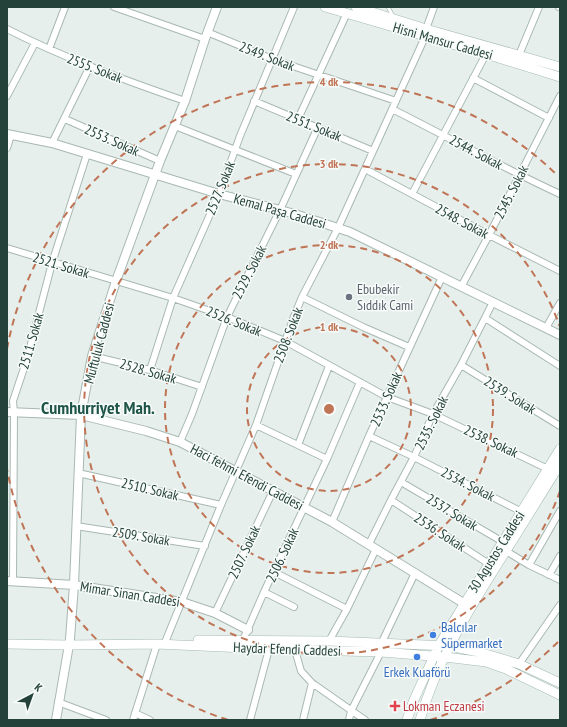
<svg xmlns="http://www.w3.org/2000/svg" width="567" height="727" font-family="'PT Sans Narrow',sans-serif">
  <rect width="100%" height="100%" fill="#e6efeb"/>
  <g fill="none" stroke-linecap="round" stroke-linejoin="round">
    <defs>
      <path id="service" d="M 388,7 L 393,16"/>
      <path id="minor" d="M 114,7 L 205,39
        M 559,7 L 560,7
        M 7,29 C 64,58 124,80 185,101
        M 426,29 L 434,7
        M 207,32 L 272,59 L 396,101
        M 49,49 L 65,7
        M 519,55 L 539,7
        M 473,78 L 549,118
        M 7,96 L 35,43
        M 254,101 L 373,151
        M 392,109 C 448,137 503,168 560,194
        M 65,119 L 160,161
        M 298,119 L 347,13
        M 175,126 L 296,174
        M 52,143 L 90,66
        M 7,148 L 11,135
        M 365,169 L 489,235 L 560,271
        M 412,194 L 486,54
        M 7,248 L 173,298 L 227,317 L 285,341 L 387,397 L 433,414 L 548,469
        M 461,287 L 489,235 L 560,96
        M 302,297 L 363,327 L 409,347
        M 485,318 L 560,366
        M 546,328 L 560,303
        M 92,356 L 150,370 L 202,387
        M 461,365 L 560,426
        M 150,370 L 173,298 L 219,194 L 240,136 L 294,7
        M 256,425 L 327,459
        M 369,436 L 414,457 L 522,512
        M 180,442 L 192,414 L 227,317 L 280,210 L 318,127
        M 298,445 L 329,366
        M 78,473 L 221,505
        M 401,482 L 503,542
        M 391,500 L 489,564
        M 332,522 L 369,436 L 442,277
        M 76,526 L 205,546
        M 369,544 L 391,500 L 414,457 L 433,414 L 461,365 L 493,302
        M 506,551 L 529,565 L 560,580
        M 529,565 L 560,511
        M 274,572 L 347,609
        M 549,575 L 560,556
        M 13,581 L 14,413 L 13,401 L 27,359 L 52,263 L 87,154
        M 264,592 L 294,607
        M 215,613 L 273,491
        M 166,640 L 221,505 L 256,425 L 293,319 L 302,297 L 338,228 L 425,37
        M 243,640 L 264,592 L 327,459 L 360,382
        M 329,641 L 347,609 L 376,549
        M 381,644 L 415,573
        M 295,650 L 301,671 L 312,683 L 365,720
        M 519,664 L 560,605
        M 58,702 L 106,720
        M 135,713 L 150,720
        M 133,720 L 157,644
        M 250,720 L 269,649
        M 303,720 L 312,683
        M 349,720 L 351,711 L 381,652"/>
      <path id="tertiary" d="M 7,134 L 52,143 L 219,194 L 295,214 L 350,232 L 560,335
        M 7,412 L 81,415 L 146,431 L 180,442 L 332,522 L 465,604
        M 7,581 L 74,585 L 182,602 L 215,613 L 248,630
        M 56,720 L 70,639 L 74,585 L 81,415 L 92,356 L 116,281 L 160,161 L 185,101 L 205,39 L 217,7"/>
      <path id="secondary" d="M 325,7 L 486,54 L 560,77
        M 356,7 L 426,29 L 560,67
        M 198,640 L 329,641 L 449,646 L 479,652 L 519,664 L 560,683
        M 7,644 L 68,645 L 157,644 L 269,649 L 381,652 L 445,657 L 486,662 L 506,669 L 560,695
        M 407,720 L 413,702 L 439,645 L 560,449
        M 420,720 C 436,664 466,614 497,565 C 518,532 539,498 560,464"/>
    </defs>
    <use href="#service" stroke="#a8b8b2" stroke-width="4.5"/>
    <use href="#minor" stroke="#a8b8b2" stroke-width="8"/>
    <use href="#tertiary" stroke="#a8b8b2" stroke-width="10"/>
    <use href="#secondary" stroke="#a4bbb3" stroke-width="10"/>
    <use href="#service" stroke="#fff" stroke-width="3"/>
    <use href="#minor" stroke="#fff" stroke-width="6"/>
    <use href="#tertiary" stroke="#fff" stroke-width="8"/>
    <use href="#secondary" stroke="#fff" stroke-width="9"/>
  </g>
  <g fill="none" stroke="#c07456" stroke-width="2" stroke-dasharray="7 5">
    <circle cx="329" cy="409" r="82"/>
    <circle cx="329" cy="409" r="164"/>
    <path d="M560 491A245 245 0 1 1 560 327"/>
    <path d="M558 642A327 327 0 0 1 430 720M228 720A327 327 0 0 1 7 469M7 349A327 327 0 0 1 558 176"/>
  </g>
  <circle fill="#6b7280" stroke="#f7fbf9" stroke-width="1.5" cx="349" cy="297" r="4"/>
  <g fill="#3f7fe0" stroke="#f7fbf9" stroke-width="1.5">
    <circle cx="433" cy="635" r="4"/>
    <circle cx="417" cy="657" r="4"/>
  </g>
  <path fill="#e0444e" stroke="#f7fbf9" stroke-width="1.5" d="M393 700h4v4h4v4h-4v4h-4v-4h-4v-4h4z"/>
  <g text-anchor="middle" stroke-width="3" stroke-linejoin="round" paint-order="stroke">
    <g font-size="14" fill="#24423a" stroke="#f7fbf9">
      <text transform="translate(443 41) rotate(16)" y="5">Hisni Mansur Caddesi</text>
      <text transform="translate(267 56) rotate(21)" y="5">2549. Sokak</text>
      <text transform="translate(95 68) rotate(21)" y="5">2555. Sokak</text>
      <text transform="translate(314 126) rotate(22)" y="5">2551. Sokak</text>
      <text transform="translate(112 140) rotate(24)" y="5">2553. Sokak</text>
      <text transform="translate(476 152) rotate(28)" y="5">2544. Sokak</text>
      <text transform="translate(220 188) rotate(-68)" y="5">2527. Sokak</text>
      <text transform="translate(511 192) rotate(-63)" y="5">2545. Sokak</text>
      <text transform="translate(280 211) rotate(16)" y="5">Kemal Paşa Caddesi</text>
      <text transform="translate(462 221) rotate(28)" y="5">2548. Sokak</text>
      <text transform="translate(61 265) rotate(17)" y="5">2521. Sokak</text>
      <text transform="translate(249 272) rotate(-63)" y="5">2529. Sokak</text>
      <text transform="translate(234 321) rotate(22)" y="5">2526. Sokak</text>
      <text transform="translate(288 335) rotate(-69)" y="5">2508. Sokak</text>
      <text transform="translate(31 341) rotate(-74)" y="5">2511. Sokak</text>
      <text transform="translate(99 343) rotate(-75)" y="5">Muftuluk Caddesi</text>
      <text transform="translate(148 371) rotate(16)" y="5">2528. Sokak</text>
      <text transform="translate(510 395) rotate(32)" y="5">2539. Sokak</text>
      <text transform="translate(386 399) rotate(-66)" y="5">2533. Sokak</text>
      <text transform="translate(431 423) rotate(-64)" y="5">2535. Sokak</text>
      <text transform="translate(491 441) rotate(25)" y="5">2538. Sokak</text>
      <text transform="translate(247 477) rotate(28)" y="5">Haci fehmi Efendi Caddesi</text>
      <text transform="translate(468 484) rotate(27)" y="5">2534. Sokak</text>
      <text transform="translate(150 489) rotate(13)" y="5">2510. Sokak</text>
      <text transform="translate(452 512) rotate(31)" y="5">2537. Sokak</text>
      <text transform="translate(440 532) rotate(33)" y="5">2536. Sokak</text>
      <text transform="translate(141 536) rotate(9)" y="5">2509. Sokak</text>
      <text transform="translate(244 552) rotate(-65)" y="5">2507. Sokak</text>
      <text transform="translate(496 552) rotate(-58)" y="5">30 Agustos Caddesi</text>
      <text transform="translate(282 555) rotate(-65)" y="5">2506. Sokak</text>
      <text transform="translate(130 594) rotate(9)" y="5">Mimar Sinan Caddesi</text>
      <text transform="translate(287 649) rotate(2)" y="5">Haydar Efendi Caddesi</text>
    </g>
    <g font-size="14" fill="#5b616d" stroke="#f7fbf9" text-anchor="start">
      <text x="357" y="294">Ebubekir<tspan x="357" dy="16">Sıddık Cami</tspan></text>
    </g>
    <g font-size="14" fill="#366cbe" stroke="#f7fbf9" text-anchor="start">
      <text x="441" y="632">Balcılar<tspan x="441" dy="16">Süpermarket</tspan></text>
      <text x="417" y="677" text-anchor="middle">Erkek Kuaförü</text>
    </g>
    <g font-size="14" fill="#be3a42" stroke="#f7fbf9" text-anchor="start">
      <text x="403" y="711">Lokman Eczanesi</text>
    </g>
    <g font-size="18" font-weight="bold" fill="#1f5548" stroke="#f7fbf9">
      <text x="98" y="414">Cumhurriyet Mah.</text>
    </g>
  </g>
  <circle cx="329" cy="409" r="6" fill="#c07456" stroke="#f7fbf9" stroke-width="2"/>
  <g font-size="12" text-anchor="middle" font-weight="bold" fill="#c07456" stroke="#f7fbf9" stroke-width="3" stroke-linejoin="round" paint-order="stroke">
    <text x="329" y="86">4 dk</text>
    <text x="329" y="168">3 dk</text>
    <text x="329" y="249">2 dk</text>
    <text x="329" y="331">1 dk</text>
  </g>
  <rect width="567" height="727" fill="none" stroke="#24423a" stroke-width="16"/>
  <g transform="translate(32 695) rotate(41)" stroke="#f7fbf9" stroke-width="3" paint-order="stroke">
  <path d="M0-3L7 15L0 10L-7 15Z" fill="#24423a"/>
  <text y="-6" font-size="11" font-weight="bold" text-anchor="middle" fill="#24423a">K</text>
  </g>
</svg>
